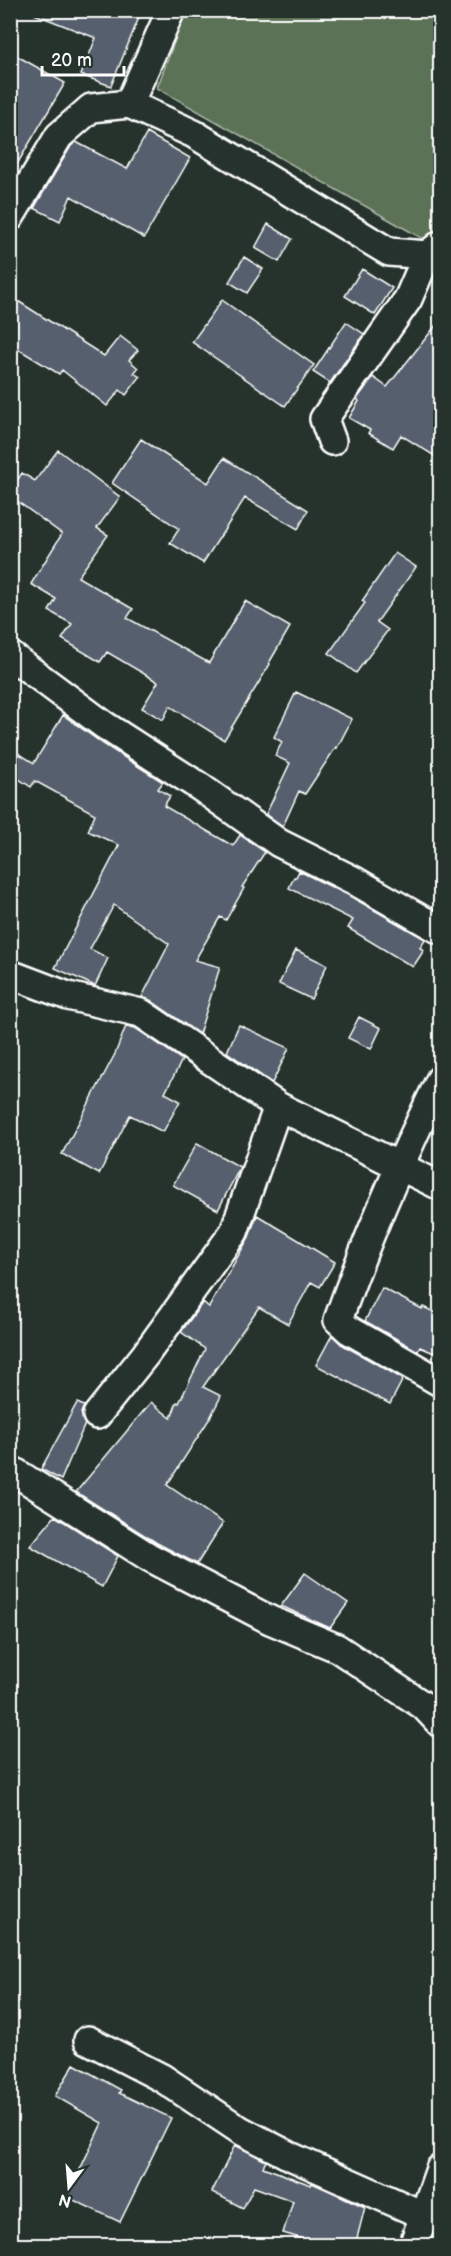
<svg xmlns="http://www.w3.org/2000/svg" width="451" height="2256" font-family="'Balsamiq Sans',sans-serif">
  <rect width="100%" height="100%" fill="#26332d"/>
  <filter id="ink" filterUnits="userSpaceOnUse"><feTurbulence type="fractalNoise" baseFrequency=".0167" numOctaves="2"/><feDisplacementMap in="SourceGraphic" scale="12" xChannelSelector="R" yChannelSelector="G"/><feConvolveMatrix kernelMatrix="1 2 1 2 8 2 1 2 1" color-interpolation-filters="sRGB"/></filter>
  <g filter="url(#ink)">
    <path fill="#5b7256" stroke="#adb8aa" stroke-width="1.5" d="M 186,11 L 440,11 L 440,226 L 425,240 L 157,88 Z"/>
    <path fill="#565f6d" stroke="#fff" stroke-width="1.5" d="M 29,10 L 142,10 L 111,86 L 81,75 L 96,38 L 29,12 Z
      M 10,52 L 65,83 L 10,176 Z
      M 147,133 L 190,158 L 144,238 L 71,196 L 60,221 L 34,208 L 71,146 L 76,142 L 127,169 Z
      M 268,224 L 292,239 L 279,262 L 255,248 Z
      M 244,257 L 263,269 L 247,293 L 229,282 Z
      M 362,269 L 392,288 L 375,315 L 345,296 Z
      M 10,296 L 104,356 L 120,336 L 138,350 L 129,360 L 138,368 L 134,373 L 140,377 L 126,395 L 120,390 L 107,406 L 62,370 L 59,374 L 10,344 Z
      M 222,300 L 314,365 L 285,406 L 192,342 Z
      M 441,319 L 441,460 L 401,435 L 393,448 L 368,433 L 370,430 L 349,418 L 359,401 L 357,399 L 373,377 L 387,387 Z
      M 346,322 L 364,334 L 330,383 L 313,372 Z
      M 141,439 L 208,483 L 224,458 L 308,510 L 298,529 L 245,498 L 203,563 L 170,543 L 179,529 L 112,483 Z
      M 58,450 L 120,497 L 97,528 L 108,535 L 78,577 L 133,609 L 127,618 L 209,663 L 245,601 L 290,627 L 269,663 L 270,664 L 224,740 L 170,706 L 163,720 L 142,708 L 158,682 L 107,652 L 100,662 L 62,639 L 72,624 L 49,611 L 56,599 L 31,584 L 62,534 L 10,496 L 10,491 L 22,473 L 35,481 Z
      M 395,553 L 416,567 L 377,622 L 388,630 L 356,673 L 329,653 L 365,603 L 362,601 Z
      M 296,692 L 352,719 L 337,748 L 336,747 L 305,794 L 299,791 L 283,826 L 266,814 L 290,763 L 275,756 L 282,742 L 274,737 Z
      M 63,715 L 103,744 L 163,782 L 158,789 L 170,796 L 164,806 L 233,846 L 240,835 L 265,852 L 242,887 L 244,888 L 226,920 L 220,917 L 195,960 L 220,967 L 199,1034 L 150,1000 L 142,997 L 169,944 L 114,905 L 90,949 L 108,958 L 95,986 L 55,968 L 119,845 L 88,831 L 95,814 L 35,781 L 31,787 L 10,773 L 10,748 L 34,763 Z
      M 299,871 L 348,895 L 425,939 L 420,948 L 424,950 L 413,967 L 348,928 L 353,920 L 289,888 L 294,877 L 296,877 Z
      M 296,950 L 327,965 L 311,999 L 279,984 Z
      M 359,1017 L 381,1028 L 371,1049 L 348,1038 Z
      M 239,1025 L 289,1048 L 272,1083 L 227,1052 Z
      M 126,1026 L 135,1028 L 182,1060 L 165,1093 L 180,1101 L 163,1132 L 130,1115 L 99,1174 L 62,1154 L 115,1054 Z
      M 197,1143 L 240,1167 L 218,1210 L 173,1185 Z
      M 257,1215 L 335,1262 L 320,1287 L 311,1282 L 288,1324 L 259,1307 L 203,1387 L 221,1396 L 210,1418 L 167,1485 L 223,1523 L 197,1564 L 157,1543 L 76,1492 L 151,1402 L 171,1418 L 177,1402 L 179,1403 L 205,1349 L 181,1332 L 203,1302 L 209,1307 L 249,1237 Z
      M 382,1288 L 422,1309 L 423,1307 L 441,1315 L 441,1356 L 420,1347 L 418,1351 L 365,1321 Z
      M 332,1335 L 341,1344 L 403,1379 L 390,1404 L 316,1365 Z
      M 77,1403 L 84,1406 L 81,1413 L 85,1424 L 61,1480 L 41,1469 Z
      M 55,1516 L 118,1556 L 102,1587 L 30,1546 Z
      M 305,1573 L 348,1603 L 330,1628 L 281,1606 Z
      M 74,2064 L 121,2090 L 119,2093 L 171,2118 L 120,2222 L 67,2197 L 102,2123 L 55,2096 Z
      M 235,2145 L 266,2161 L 263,2167 L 311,2185 L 312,2183 L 365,2207 L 355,2246 L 298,2246 L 300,2238 L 283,2233 L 293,2201 L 254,2187 L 243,2208 L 212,2192 Z"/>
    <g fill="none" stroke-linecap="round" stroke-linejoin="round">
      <defs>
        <path id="minor" d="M 129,104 L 171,10
          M 10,217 L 59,136 L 91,108 L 129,104 L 194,134 L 389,252 L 427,255 L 440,245
          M 332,441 L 324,419 L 408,299 L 427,255
          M 10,655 L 104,725 L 200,787 L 279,843 L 355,881 L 440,930
          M 10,974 L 68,996 L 141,1013 L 278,1106 L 440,1186
          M 440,1080 C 401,1160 368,1235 338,1320 L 349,1330 L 440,1382
          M 97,1415 L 145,1355 L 234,1232 L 278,1106
          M 10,1469 L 149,1557 L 270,1620 L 337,1648 L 424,1706 L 440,1723
          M 88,2040 L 162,2078 L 240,2130 L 290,2156 L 425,2216
          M 413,2246 L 440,2169"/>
      </defs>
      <use href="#minor" stroke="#fff" stroke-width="32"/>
      <use href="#minor" stroke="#26332d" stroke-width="27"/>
    </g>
  </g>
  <rect width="451" height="2256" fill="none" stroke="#26332d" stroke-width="36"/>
  <rect x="18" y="18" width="415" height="2220" fill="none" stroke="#fff" stroke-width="2" filter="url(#ink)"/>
  <g transform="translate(69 2187) rotate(196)" stroke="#26332d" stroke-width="4.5" paint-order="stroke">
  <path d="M0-4.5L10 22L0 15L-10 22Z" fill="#ffffff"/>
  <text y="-9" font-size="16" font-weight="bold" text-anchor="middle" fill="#ffffff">N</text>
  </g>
  <path d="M42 66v9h82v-9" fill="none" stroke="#ffffff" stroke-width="3"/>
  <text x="51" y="66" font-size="18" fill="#ffffff" stroke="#26332d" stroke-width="4.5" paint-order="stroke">20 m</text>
</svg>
